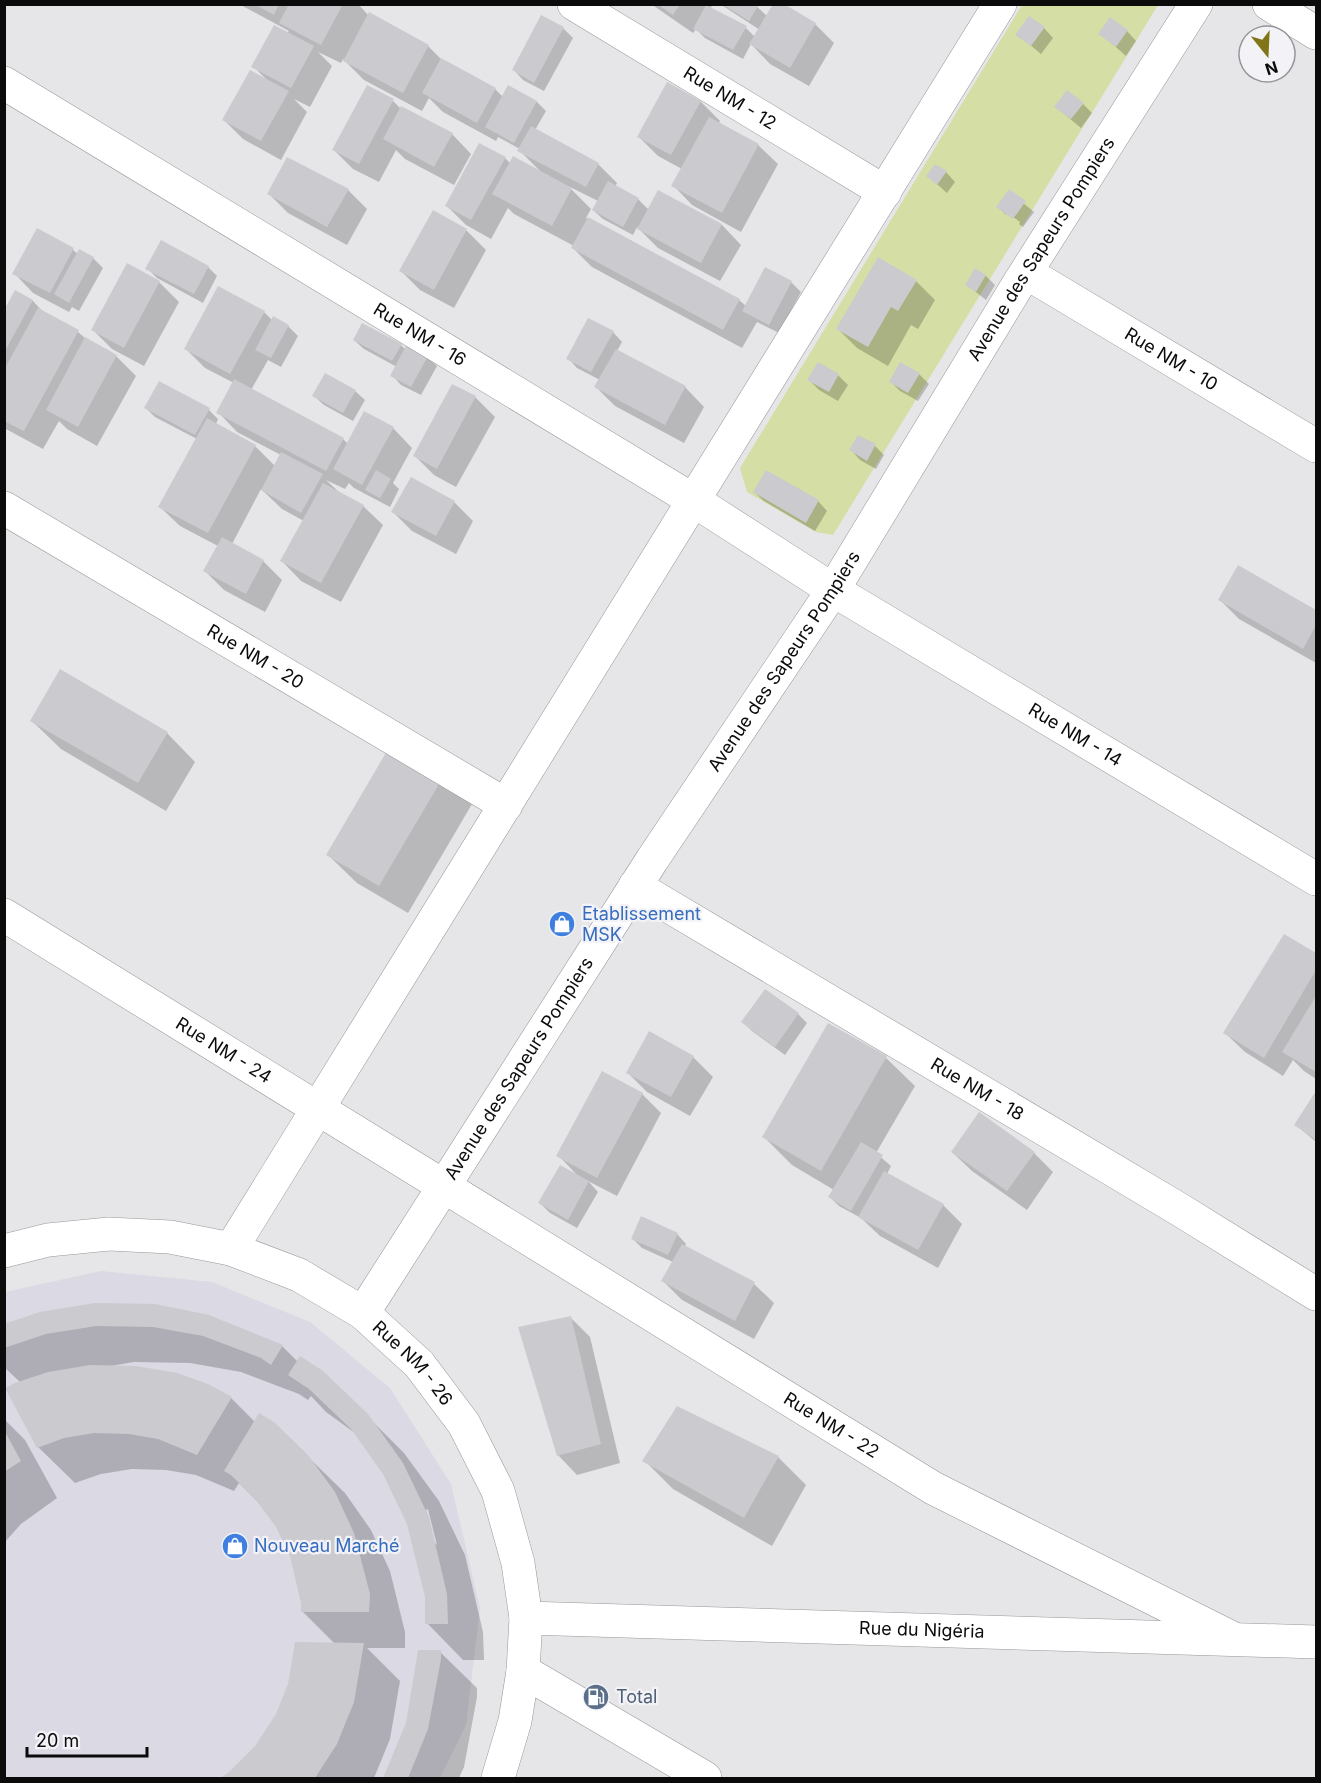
<svg xmlns="http://www.w3.org/2000/svg" width="1321" height="1783" font-family="Inter,sans-serif">
  <rect width="100%" height="100%" fill="#e6e6e9"/>
  <path fill="#dad9e4" d="M 101,1271 L 212,1282 L 310,1322 L 390,1388 L 451,1484 L 480,1608 L 466,1725 L 440,1778 L 5,1778 L 5,1292 Z"/>
  <path fill="#d5dea4" d="M 1022,5 L 1158,5 L 833,535 L 816,532 L 747,492 L 740,468 Z"/>
  <path fill="#0003" fill-rule="evenodd" d="M 239,4 L 358,4 L 369,16 L 428,46 L 442,60 L 495,89 L 503,97 L 509,87 L 537,102 L 546,111 L 535,130 L 598,164 L 617,183 L 615,187 L 638,199 L 649,210 L 659,192 L 722,225 L 741,245 L 720,281 L 658,248 L 637,227 L 633,235 L 603,219 L 593,210 L 598,201 L 568,186 L 591,209 L 586,218 L 739,300 L 746,306 L 766,269 L 792,283 L 801,292 L 779,333 L 757,322 L 742,348 L 592,267 L 573,248 L 574,246 L 514,214 L 508,208 L 491,239 L 466,225 L 447,206 L 505,158 L 511,164 L 541,172 L 519,150 L 520,149 L 498,137 L 496,141 L 443,112 L 429,98 L 422,111 L 364,80 L 343,59 L 341,63 L 318,52 L 332,66 L 310,107 L 294,99 L 307,112 L 281,160 L 243,139 L 224,120 L 267,80 L 253,66 L 289,31 Z
    M 651,4 L 713,4 L 710,9 L 746,28 L 755,37 L 760,30 L 720,4 L 754,4 L 767,16 L 774,4 L 787,4 L 785,7 L 815,24 L 834,43 L 809,86 L 770,64 L 751,44 L 743,59 L 705,38 L 696,29 L 693,33 Z
    M 542,17 L 564,29 L 573,38 L 544,91 L 523,80 L 514,70 Z
    M 1044,28 L 1053,38 L 1041,54 L 1017,34 Z
    M 1127,31 L 1136,41 L 1126,56 L 1100,33 Z
    M 667,84 L 701,102 L 720,121 L 719,123 L 758,145 L 778,164 L 741,232 L 692,205 L 673,185 L 682,169 L 658,156 L 639,137 Z
    M 368,87 L 393,101 L 401,109 L 452,134 L 471,154 L 454,185 L 405,159 L 396,150 L 379,182 L 353,169 L 334,150 Z
    M 1083,104 L 1092,113 L 1081,128 L 1056,107 Z
    M 946,172 L 955,182 L 947,193 L 928,176 Z
    M 348,190 L 367,209 L 347,245 L 288,213 L 269,194 Z
    M 1009,191 L 1034,212 L 1023,227 L 1019,224 L 1020,222 L 1006,212 L 1006,215 L 998,207 Z
    M 433,213 L 467,231 L 486,250 L 454,308 L 420,290 L 401,271 Z
    M 37,230 L 73,250 L 78,254 L 79,251 L 93,258 L 103,268 L 79,311 L 72,307 L 69,312 L 33,293 L 14,273 Z
    M 128,265 L 160,283 L 179,302 L 144,366 L 112,349 L 93,330 Z
    M 208,267 L 217,276 L 203,303 L 157,278 L 147,268 Z
    M 986,276 L 995,285 L 986,300 L 967,285 Z
    M 916,281 L 935,300 L 918,329 L 911,325 L 888,366 L 857,348 L 838,329 Z
    M 16,292 L 33,301 L 45,314 L 78,332 L 86,339 L 116,356 L 136,376 L 97,446 L 67,429 L 59,421 L 43,449 L 4,428 L 4,313 Z
    M 264,312 L 272,320 L 273,318 L 288,326 L 298,336 L 281,367 L 268,360 L 251,390 L 343,439 L 348,444 L 393,428 L 412,448 L 393,483 L 399,489 L 390,507 L 354,488 L 349,483 L 345,489 L 326,480 L 340,493 L 363,506 L 383,525 L 341,602 L 301,581 L 282,561 L 304,521 L 282,509 L 261,489 L 232,544 L 263,561 L 282,580 L 265,612 L 224,590 L 205,571 L 218,546 L 180,526 L 160,507 L 197,439 L 155,417 L 146,408 L 209,410 L 218,419 L 216,424 L 255,446 L 275,466 L 281,455 L 237,432 L 218,412 L 234,383 L 205,368 L 186,349 Z
    M 613,332 L 622,342 L 617,351 L 685,387 L 704,407 L 684,443 L 615,406 L 596,387 L 600,380 L 577,368 L 568,358 Z
    M 354,340 L 401,345 L 406,350 L 427,357 L 437,366 L 421,395 L 401,385 L 392,375 L 397,367 L 364,349 Z
    M 819,364 L 838,375 L 848,385 L 838,401 L 819,390 L 809,380 Z
    M 901,364 L 919,374 L 929,384 L 918,401 L 900,391 L 891,382 Z
    M 453,386 L 475,397 L 495,417 L 456,487 L 434,475 L 415,456 Z
    M 355,391 L 365,400 L 353,421 L 324,405 L 314,396 Z
    M 875,446 L 884,455 L 876,469 L 860,460 L 851,450 Z
    M 754,492 L 818,501 L 827,511 L 815,531 L 764,501 Z
    M 454,502 L 473,521 L 456,554 L 412,531 L 393,512 Z
    M 1239,567 L 1316,612 L 1316,663 L 1239,619 L 1220,600 Z
    M 32,721 L 167,733 L 195,762 L 166,811 L 61,749 Z
    M 392,746 L 472,804 L 408,913 L 357,883 L 328,855 Z
    M 1284,936 L 1316,954 L 1316,1079 L 1304,1071 L 1293,1060 L 1283,1076 L 1245,1052 L 1225,1033 Z
    M 798,1014 L 807,1023 L 785,1055 L 752,1031 L 743,1022 Z
    M 828,1025 L 886,1058 L 915,1086 L 876,1153 L 891,1166 L 887,1174 L 943,1205 L 962,1224 L 938,1268 L 880,1236 L 861,1218 L 839,1206 L 830,1197 L 834,1190 L 792,1165 L 764,1137 Z
    M 693,1057 L 713,1077 L 690,1116 L 647,1092 L 627,1072 Z
    M 1316,1093 L 1316,1142 L 1296,1125 Z
    M 642,1094 L 661,1113 L 617,1196 L 588,1181 L 598,1192 L 577,1228 L 550,1213 L 540,1203 L 577,1175 L 558,1155 Z
    M 952,1152 L 1034,1153 L 1053,1172 L 1027,1210 L 972,1171 Z
    M 677,1234 L 686,1244 L 685,1247 L 754,1284 L 774,1303 L 754,1339 L 682,1300 L 663,1281 L 673,1262 L 642,1248 L 632,1238 Z
    M 95,1305 L 282,1346 L 298,1362 L 367,1416 L 404,1453 L 439,1501 L 465,1555 L 483,1632 L 484,1660 L 463,1660 L 427,1623 L 426,1597 L 409,1524 L 385,1473 L 355,1433 L 326,1412 L 311,1396 L 308,1400 L 299,1394 L 241,1372 L 190,1363 L 134,1362 L 111,1366 L 231,1398 L 255,1422 L 307,1456 L 345,1493 L 371,1530 L 390,1571 L 405,1632 L 405,1648 L 367,1648 L 400,1681 L 390,1739 L 374,1778 L 223,1778 L 257,1747 L 335,1644 L 303,1612 L 303,1603 L 291,1555 L 278,1526 L 263,1507 L 239,1483 L 234,1491 L 196,1475 L 166,1470 L 132,1469 L 101,1474 L 75,1483 L 38,1447 L 20,1382 L 4,1367 L 4,1326 ZM 428,1509 L 437,1545 L 433,1541 L 426,1510 Z
    M 570,1317 L 590,1337 L 620,1463 L 577,1475 L 558,1455 Z
    M 4,1419 L 25,1440 L 57,1498 L 21,1524 L 4,1543 Z
    M 778,1457 L 806,1485 L 772,1546 L 673,1489 L 644,1460 Z
    M 440,1652 L 477,1688 L 477,1697 L 464,1767 L 459,1778 L 385,1778 Z"/>
  <path fill="#cbcace" d="M 254,4 L 279,4 L 274,15 Z
    M 289,4 L 343,4 L 321,45 L 279,23 Z
    M 657,4 L 680,4 L 673,15 Z
    M 722,4 L 759,4 L 749,21 Z
    M 773,4 L 784,4 L 816,23 L 790,68 L 749,44 Z
    M 706,5 L 747,26 L 733,50 L 693,29 Z
    M 369,12 L 429,45 L 403,93 L 343,61 Z
    M 541,15 L 564,27 L 534,83 L 512,70 Z
    M 1029,16 L 1045,27 L 1031,46 L 1015,35 Z
    M 1110,17 L 1128,30 L 1116,47 L 1098,34 Z
    M 274,25 L 314,46 L 291,88 L 251,67 Z
    M 441,58 L 496,88 L 477,123 L 422,93 Z
    M 250,70 L 289,91 L 261,141 L 222,120 Z
    M 667,82 L 701,101 L 671,155 L 637,137 Z
    M 367,85 L 394,99 L 359,164 L 332,150 Z
    M 508,85 L 537,101 L 514,143 L 485,127 Z
    M 1067,90 L 1084,103 L 1071,119 L 1054,107 Z
    M 401,106 L 453,133 L 434,167 L 383,139 Z
    M 709,117 L 759,144 L 722,213 L 671,186 Z
    M 531,126 L 599,163 L 586,187 L 517,151 Z
    M 479,143 L 506,157 L 471,220 L 445,206 Z
    M 513,156 L 572,188 L 552,226 L 492,194 Z
    M 287,157 L 349,189 L 327,227 L 267,194 Z
    M 935,164 L 947,171 L 937,185 L 926,176 Z
    M 608,181 L 639,198 L 623,227 L 592,210 Z
    M 1009,189 L 1026,201 L 1013,219 L 996,207 Z
    M 658,190 L 722,224 L 701,263 L 637,229 Z
    M 433,210 L 467,229 L 434,290 L 399,271 Z
    M 588,217 L 740,299 L 723,330 L 571,248 Z
    M 37,228 L 74,248 L 50,293 L 12,274 Z
    M 161,240 L 209,266 L 194,294 L 145,269 Z
    M 79,249 L 94,257 L 69,303 L 54,294 Z
    M 878,257 L 917,280 L 898,311 L 891,307 L 868,347 L 836,329 Z
    M 127,263 L 160,281 L 124,348 L 91,330 Z
    M 765,267 L 792,281 L 769,325 L 742,311 Z
    M 975,268 L 986,275 L 976,292 L 965,285 Z
    M 218,286 L 265,311 L 230,374 L 184,349 Z
    M 15,290 L 33,300 L 4,353 L 4,310 Z
    M 38,308 L 79,330 L 24,431 L 4,421 L 4,370 Z
    M 273,316 L 289,325 L 271,358 L 255,350 Z
    M 588,318 L 614,331 L 591,372 L 566,359 Z
    M 362,323 L 402,344 L 392,361 L 353,340 Z
    M 85,337 L 117,355 L 78,427 L 46,410 Z
    M 407,344 L 428,356 L 411,387 L 390,376 Z
    M 616,349 L 686,386 L 665,425 L 594,387 Z
    M 818,362 L 839,374 L 829,392 L 807,380 Z
    M 900,362 L 920,373 L 908,393 L 889,382 Z
    M 325,373 L 356,390 L 343,413 L 312,396 Z
    M 234,379 L 344,438 L 326,471 L 216,413 Z
    M 159,381 L 210,408 L 195,435 L 144,408 Z
    M 452,384 L 476,396 L 437,469 L 413,456 Z
    M 364,411 L 394,427 L 362,485 L 333,469 Z
    M 207,418 L 256,445 L 208,533 L 158,507 Z
    M 858,435 L 876,444 L 867,461 L 849,450 Z
    M 281,452 L 323,474 L 301,513 L 261,490 Z
    M 376,470 L 391,479 L 380,498 L 365,490 Z
    M 766,470 L 819,500 L 806,523 L 753,492 Z
    M 411,477 L 455,501 L 436,536 L 391,512 Z
    M 323,483 L 364,505 L 321,583 L 280,561 Z
    M 222,537 L 264,560 L 246,594 L 203,571 Z
    M 1238,565 L 1316,610 L 1316,625 L 1303,649 L 1218,600 Z
    M 60,669 L 168,732 L 138,783 L 30,721 Z
    M 391,744 L 445,774 L 379,886 L 326,855 Z
    M 1284,934 L 1316,953 L 1316,970 L 1264,1058 L 1223,1033 Z
    M 765,989 L 799,1013 L 775,1047 L 741,1022 Z
    M 1316,996 L 1316,1072 L 1282,1052 Z
    M 828,1023 L 887,1056 L 821,1171 L 762,1137 Z
    M 649,1031 L 694,1056 L 671,1097 L 626,1073 Z
    M 602,1071 L 643,1093 L 597,1178 L 556,1156 Z
    M 1316,1091 L 1316,1140 L 1294,1125 Z
    M 979,1112 L 1035,1152 L 1007,1191 L 951,1152 Z
    M 861,1142 L 883,1155 L 851,1211 L 828,1197 Z
    M 560,1165 L 589,1181 L 568,1220 L 538,1203 Z
    M 884,1171 L 944,1204 L 918,1250 L 858,1217 Z
    M 641,1216 L 678,1233 L 668,1255 L 631,1239 Z
    M 682,1244 L 755,1282 L 735,1321 L 661,1281 Z
    M 95,1303 L 155,1304 L 209,1315 L 283,1345 L 271,1365 L 261,1358 L 203,1336 L 153,1327 L 96,1326 L 46,1334 L 4,1348 L 4,1324 L 40,1312 Z
    M 571,1316 L 601,1444 L 557,1456 L 518,1327 Z
    M 300,1356 L 323,1371 L 368,1414 L 403,1463 L 429,1517 L 447,1594 L 448,1624 L 425,1624 L 425,1597 L 407,1524 L 383,1474 L 351,1429 L 309,1389 L 288,1375 Z
    M 90,1365 L 136,1366 L 177,1373 L 208,1384 L 232,1397 L 197,1455 L 158,1439 L 129,1434 L 94,1433 L 64,1438 L 37,1448 L 5,1388 L 15,1383 L 48,1372 Z
    M 677,1406 L 779,1456 L 744,1518 L 642,1461 Z
    M 259,1413 L 274,1422 L 308,1455 L 335,1492 L 354,1533 L 370,1594 L 369,1612 L 301,1612 L 301,1603 L 290,1556 L 276,1527 L 256,1500 L 231,1475 L 224,1471 Z
    M 4,1430 L 21,1461 L 4,1472 Z
    M 295,1642 L 364,1643 L 354,1702 L 337,1744 L 315,1778 L 220,1778 L 228,1773 L 255,1746 L 276,1714 L 288,1684 Z
    M 418,1650 L 441,1650 L 441,1659 L 428,1729 L 408,1778 L 383,1778 L 406,1723 Z"/>
  <g fill="none" stroke-linecap="round" stroke-linejoin="round">
    <defs>
      <g id="street">
        <path id="s1" d="M 574,4 L 885,192"/>
        <path d="M 1269,4 L 1316,33"/>
        <path id="s2" d="M 4,83 L 693,500 L 833,590 L 1316,879"/>
        <path id="s3" d="M 1027,273 L 1316,446"/>
        <path id="s4" d="M 4,508 L 506,805"/>
        <path id="s5" d="M 635,886 L 1177,1208 L 1316,1294"/>
        <path id="s6" d="M 4,915 L 933,1488 L 1234,1639"/>
        <path id="s7" d="M 526,1618 L 1316,1642"/>
        <path d="M 523,1671 L 705,1778"/>
      </g>
      <g id="secondary">
        <path d="M 231,1249 L 1000,4"/>
        <path id="s8" d="M 4,1251 L 48,1240 L 109,1234 L 170,1237 L 231,1249 L 299,1275 L 363,1313 L 419,1364 L 464,1424 L 498,1491 L 518,1563 L 526,1618 L 523,1671 L 515,1721 L 498,1778"/>
        <path id="s9" d="M 363,1313 L 652,860 L 833,590 L 1019,283 L 1196,4"/>
      </g>
    </defs>
    <use href="#street" stroke="#97979a" stroke-width="34"/>
    <use href="#secondary" stroke="#97979a" stroke-width="34"/>
    <use href="#street" stroke="#fff" stroke-width="33"/>
    <use href="#secondary" stroke="#fff" stroke-width="33"/>
  </g>
  <defs>
    <symbol id="shop-disc" viewBox="-11 -11 22 22"><circle r="9.5" fill="#3f7fe0" stroke="#f3f3f7"/><path d="M-5-2.5h2.3a2.7 3.5 0 0 1 5.4 0H5L5.5 6h-11ZM-1.5-2.5h3a1.5 2.3 0 0 0-3 0Z" fill="#fff"/></symbol>
    <symbol id="fuel-disc" viewBox="-11 -11 22 22"><circle r="9.5" fill="#5c6f8a" stroke="#f3f3f7"/><path d="M-5.5-6h7V0h2V4h1.3V-2.5L3-4.5l.8-.8L6-3V5H2.5V1h-1V6h-7ZM-4.2-4.7v3.2H.2V-4.7Z" fill="#fff"/></symbol>
  </defs>
  <g fill-rule="evenodd">
    <use href="#shop-disc" x="547" y="909" width="30" height="30"/>
    <use href="#shop-disc" x="220" y="1531" width="30" height="30"/>
    <use href="#fuel-disc" x="581" y="1682" width="30" height="30"/>
  </g>
  <g text-anchor="middle" stroke-width="4.5" stroke-linejoin="round" paint-order="stroke">
    <g font-size="18" fill="#0b0b0c" stroke="#f3f3f7">
      <text dy="6" stroke="none"><textPath href="#s1" startOffset="182">Rue NM - 12</textPath></text>
      <text dy="6" stroke="none"><textPath href="#s9" startOffset="1262">Avenue des Sapeurs Pompiers</textPath></text>
      <text dy="6" stroke="none"><textPath href="#s2" startOffset="486">Rue NM - 16</textPath></text>
      <text dy="6" stroke="none"><textPath href="#s3" startOffset="168">Rue NM - 10</textPath></text>
      <text dy="6" stroke="none"><textPath href="#s4" startOffset="292">Rue NM - 20</textPath></text>
      <text dy="6" stroke="none"><textPath href="#s9" startOffset="776">Avenue des Sapeurs Pompiers</textPath></text>
      <text dy="6" stroke="none"><textPath href="#s2" startOffset="1254">Rue NM - 14</textPath></text>
      <text dy="6" stroke="none"><textPath href="#s6" startOffset="258">Rue NM - 24</textPath></text>
      <text dy="6" stroke="none"><textPath href="#s9" startOffset="290">Avenue des Sapeurs Pompiers</textPath></text>
      <text dy="6" stroke="none"><textPath href="#s5" startOffset="398">Rue NM - 18</textPath></text>
      <text dy="6" stroke="none"><textPath href="#s8" startOffset="448">Rue NM - 26</textPath></text>
      <text dy="6" stroke="none"><textPath href="#s6" startOffset="972">Rue NM - 22</textPath></text>
      <text dy="6" stroke="none"><textPath href="#s7" startOffset="396">Rue du Nigéria</textPath></text>
    </g>
    <g font-size="18" fill="#366cbe" stroke="#f3f3f7" text-anchor="start">
      <text x="582" y="920">Etablissement<tspan x="582" dy="21">MSK</tspan></text>
      <text x="254" y="1552">Nouveau Marché</text>
    </g>
    <g font-size="18" fill="#4e5e75" stroke="#f3f3f7" text-anchor="start">
      <text x="616" y="1703">Total</text>
    </g>
  </g>
  <rect width="1321" height="1783" fill="none" stroke="#0b0b0c" stroke-width="12"/>
  <g transform="translate(1267 54) rotate(162)"><circle r="28" fill="#f3f3f7" stroke="#969699" stroke-width="1.5"/>
  <path d="M0-4.5L10 22L0 15L-10 22Z" fill="#817518"/>
  <text y="-9" font-size="16" font-weight="bold" text-anchor="middle" fill="#0b0b0c">N</text>
  </g>
  <path d="M27 1747v9h120v-9" fill="none" stroke="#0b0b0c" stroke-width="3"/>
  <text x="36" y="1747" font-size="18" fill="#0b0b0c" stroke="#f3f3f7" stroke-width="4.5" paint-order="stroke">20 m</text>
</svg>
